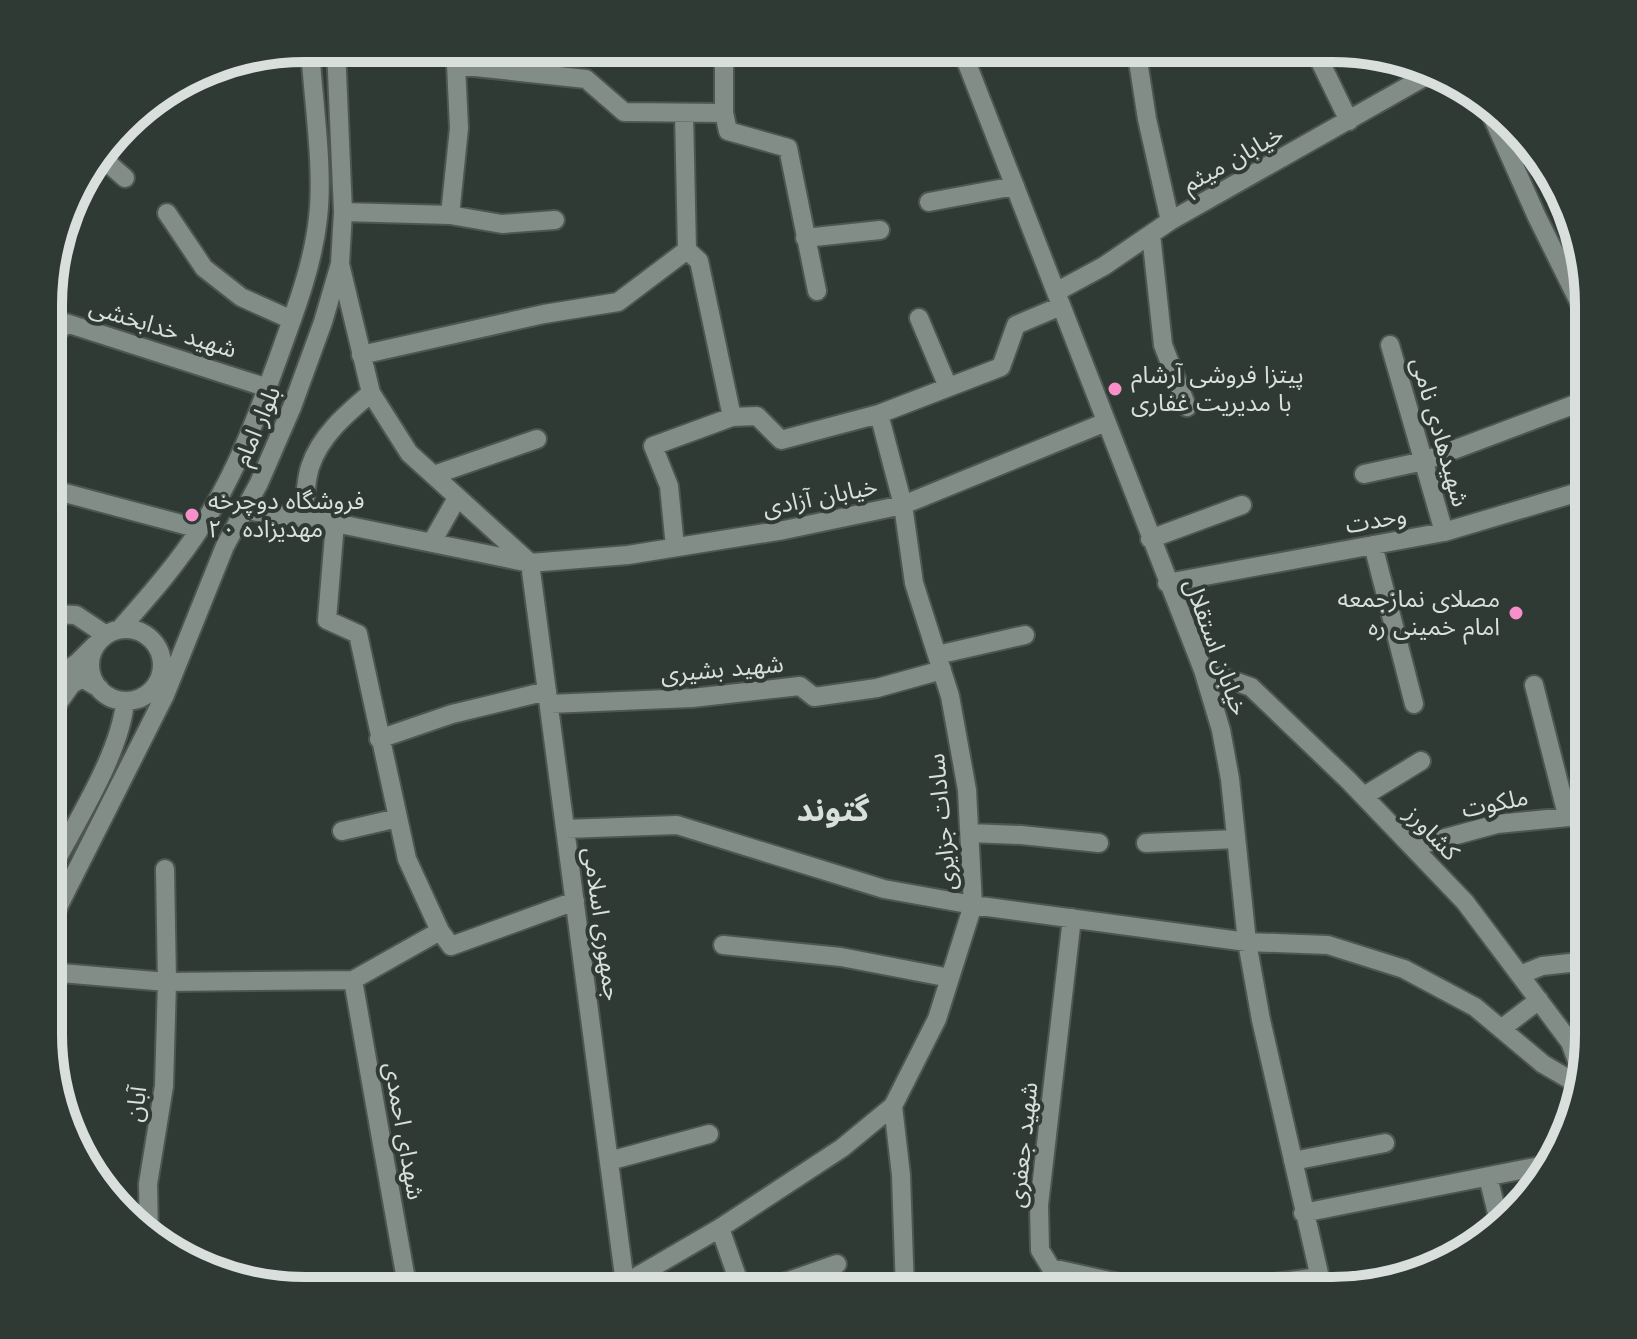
<svg xmlns="http://www.w3.org/2000/svg" width="1637" height="1339" font-family="Jost,'Noto Sans Arabic',sans-serif">
  <rect width="100%" height="100%" fill="#303a35"/>
  <g fill="none" stroke-linecap="round" stroke-linejoin="round">
    <defs>
      <path id="minor" d="M 458,48 L 456,65 L 586,79 L 624,112 L 724,113 L 724,48
        M 961,48 L 1203,670 L 1221,730 L 1230,779 L 1247,942 L 1261,1020 L 1323,1291
        M 1136,48 L 1147,119 L 1170,221
        M 1314,49 L 1349,121
        M 1487,105 L 1537,217 L 1589,322
        M 684,113 L 687,250 L 699,261 L 732,417
        M 724,113 L 728,131 L 788,148 L 817,291
        M 100,156 L 125,178
        M 929,202 L 1015,186
        M 343,212 L 450,215 L 459,128 L 456,65
        M 167,213 L 204,268 L 241,297 L 292,320
        M 450,215 L 502,224 L 555,220
        M 1151,234 L 1163,345 L 1187,407
        M 805,238 L 880,230
        M 340,264 L 371,393 L 409,453 L 530,563 L 626,1291
        M 1056,292 L 1104,266 L 1170,221 L 1435,71
        M 919,318 L 948,387
        M 50,341 L 66,323 L 268,388
        M 1390,345 L 1444,532
        M 361,355 L 544,314 L 618,302 L 687,250
        M 879,414 L 1001,367 L 1016,325 L 1061,306
        M 1364,474 L 1424,461 L 1589,399
        M 434,475 L 537,439
        M 50,489 L 200,529
        M 245,510 L 335,523 L 530,563 L 628,555 L 784,530 L 903,505 L 1106,422
        M 304,518 C 305,502 305,483 310,467 C 320,436 346,414 371,393
        M 335,523 L 327,620 L 358,634 L 407,859 L 440,931
        M 1150,539 L 1242,505
        M 432,542 L 457,498
        M 1373,545 L 1414,704
        M 1167,583 L 1444,532 L 1589,489
        M 50,614 L 76,615 L 106,635
        M 120,629 C 149,596 179,562 203,524 C 237,472 259,411 280,353 C 296,309 313,264 318,218 C 324,168 313,100 310,48
        M90 665a36 36 0 1 1 72 0a36 36 0 1 1-72 0Z
        M 937,655 L 1025,635
        M 1203,670 L 1251,687 L 1348,780 L 1465,902 L 1570,1042 L 1582,1074
        M 49,682 L 77,663 L 95,645
        M 1534,685 L 1567,815
        M 549,704 L 692,698 L 800,686 L 814,697 L 877,688 L 942,670
        M 49,716 L 71,685 L 82,678 L 99,688
        M 379,739 L 452,714 L 547,691
        M 1364,796 L 1421,761
        M 565,829 L 677,825 L 884,889 L 973,905 L 1247,942 L 1328,945 L 1404,969 L 1475,1007 L 1543,1064 L 1579,1085
        M 342,831 L 398,818
        M 970,833 L 1021,835 L 1099,843
        M 1146,843 L 1236,839
        M 1412,847 L 1497,824 L 1589,815
        M 49,874 C 74,825 120,755 125,702
        M 1072,918 L 1039,1205 L 1040,1250 L 1051,1268 L 1155,1291
        M 49,925 L 165,695 L 225,546 L 259,483 L 292,407 L 323,322 L 340,264 L 343,212 L 336,48
        M 723,945 L 841,957 L 950,978
        M 49,972 L 167,982 L 353,980 L 440,931 L 451,946 L 575,901
        M 1520,975 L 1542,966 L 1588,961
        M 353,980 L 408,1291
        M 1501,1029 L 1539,1000
        M 893,1106 L 901,1175 L 905,1291
        M 69,1128 L 71,1128
        M 609,1161 L 709,1134
        M 1293,1161 L 1385,1143
        M 1488,1177 L 1500,1225
        M 1303,1213 L 1550,1164
        M 720,1228 L 742,1291
        M 149,1233 L 148,1184 L 164,1086 L 167,982 L 165,869
        M 612,1291 L 720,1228 L 842,1148 L 893,1106 L 937,1019 L 973,905 L 967,790 L 950,696 L 914,583 L 903,505 L 879,414 L 781,440 L 757,416 L 732,417 L 653,446 L 669,486 L 675,547
        M 760,1291 L 837,1264
        M 1215,1291 L 1319,1277"/>
    </defs>
    <use href="#minor" stroke="#4e5652" stroke-width="22"/>
    <use href="#minor" stroke="#828d88" stroke-width="18"/>
  </g>
  <g fill="#f98fca" stroke="#303a35" stroke-width="3">
    <circle cx="1115" cy="389" r="8"/>
    <circle cx="192" cy="515" r="8"/>
    <circle cx="1516" cy="613" r="8"/>
  </g>
  <g text-anchor="middle" stroke-width="8" stroke-linejoin="round" paint-order="stroke">
    <g font-size="24" fill="#d9dfdc" stroke="#303a35">
      <text transform="translate(1233 159) rotate(-29)" y="8">خیابان میثم</text>
      <text transform="translate(163 328) rotate(17)" y="8">شهید خدابخشی</text>
      <text transform="translate(257 426) rotate(-67)" y="8">بلوار امام</text>
      <text transform="translate(1440 432) rotate(74)" y="8">شهیدهادی نامی</text>
      <text transform="translate(820 497) rotate(-11)" y="8">خیابان آزادی</text>
      <text transform="translate(1376 520) rotate(-10)" y="8">وحدت</text>
      <text transform="translate(1216 647) rotate(70)" y="8">خیابان استقلال</text>
      <text transform="translate(722 669) rotate(-5)" y="8">شهید بشیری</text>
      <text transform="translate(1495 803) rotate(-11)" y="8">ملکوت</text>
      <text transform="translate(942 822) rotate(-95)" y="8">سادات جزایری</text>
      <text transform="translate(1432 833) rotate(46)" y="8">کشاورز</text>
      <text transform="translate(602 924) rotate(82)" y="8">جمهوری اسلامی</text>
      <text transform="translate(136 1104) rotate(-82)" y="8">آبان</text>
      <text transform="translate(404 1131) rotate(80)" y="8">شهدای احمدی</text>
      <text transform="translate(1023 1145) rotate(-84)" y="8">شهید جعفری</text>
    </g>
    <g font-size="24" fill="#d9dfdc" stroke="#303a35" text-anchor="start">
      <text x="1131" y="383">پیتزا فروشی آرشام<tspan x="1131" dy="28">با مدیریت غفاری</tspan></text>
      <text x="208" y="509">فروشگاه دوچرخه<tspan x="208" dy="28">۲۰ مهدیزاده</tspan></text>
      <text x="1500" y="607" text-anchor="end">مصلای نمازجمعه<tspan x="1500" dy="28">امام خمینی ره</tspan></text>
    </g>
    <g font-size="32" font-weight="bold" fill="#d9dfdc" stroke="#303a35">
      <text x="833" y="821">گتوند</text>
    </g>
  </g>
  <path d="M0 0H1637V1339H0ZM305 62H1332A243 243 0 0 1 1575 305V1034A243 243 0 0 1 1332 1277H305A243 243 0 0 1 62 1034V305A243 243 0 0 1 305 62Z" fill="#303a35" fill-rule="evenodd"/>
  <path fill="none" stroke="#d9dfdc" stroke-width="10" d="M305 62H1332A243 243 0 0 1 1575 305V1034A243 243 0 0 1 1332 1277H305A243 243 0 0 1 62 1034V305A243 243 0 0 1 305 62Z"/>
</svg>
